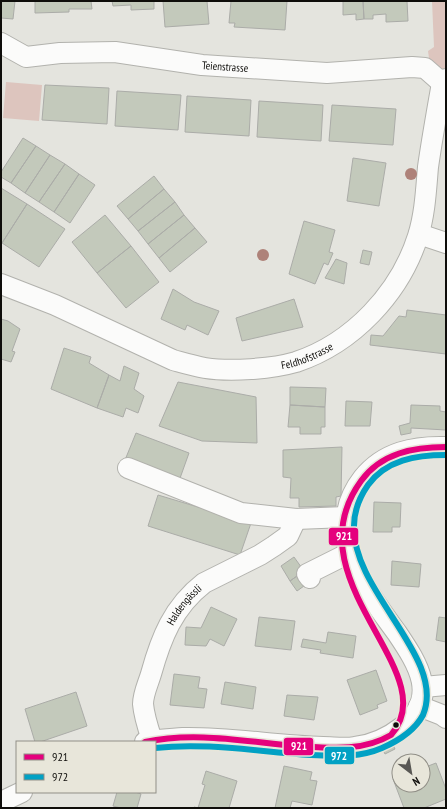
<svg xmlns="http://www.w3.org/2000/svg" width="447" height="809" font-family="'PT Sans Narrow',sans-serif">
  <rect width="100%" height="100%" fill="#e4e4de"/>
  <path fill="#ddc5be" d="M 432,1 L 446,1 L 446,70 L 438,70 L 430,65 L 428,51 L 434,47 Z
    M 6,82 L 42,85 L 39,121 L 3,118 Z"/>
  <path fill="#c3c9bb" stroke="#abaca8" d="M 1,1 L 15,1 L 13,19 L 1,18 Z
    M 35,1 L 91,1 L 92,9 L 69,9 L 69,12 L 35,13 Z
    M 112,1 L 154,1 L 154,9 L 131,10 L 131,5 L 113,6 Z
    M 163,1 L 207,1 L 209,24 L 165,27 Z
    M 231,1 L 287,1 L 285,30 L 234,27 L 235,23 L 229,23 Z
    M 343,1 L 363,1 L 364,19 L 356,20 L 356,14 L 343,15 Z
    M 363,1 L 407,1 L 408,21 L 386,22 L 386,14 L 373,15 L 373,19 L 364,19 Z
    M 45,85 L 109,88 L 107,124 L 42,120 Z
    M 117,91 L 181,95 L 178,130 L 115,126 Z
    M 187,96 L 251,100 L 249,136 L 185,132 Z
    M 259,101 L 323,105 L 321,141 L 257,137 Z
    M 332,105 L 396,109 L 393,145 L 329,141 Z
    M 23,138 L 36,146 L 11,183 L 1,177 L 1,172 Z
    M 36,146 L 50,155 L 25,193 L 11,183 Z
    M 50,155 L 65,164 L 39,202 L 25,193 Z
    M 353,158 L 386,163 L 379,206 L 347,201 Z
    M 65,164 L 79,174 L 54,212 L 39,202 Z
    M 79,174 L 95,185 L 70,223 L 54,212 Z
    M 154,176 L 164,189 L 128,219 L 117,206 Z
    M 1,188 L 27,204 L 2,243 L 1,243 Z
    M 164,189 L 175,202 L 138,231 L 128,219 Z
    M 175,202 L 184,215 L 148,244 L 138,231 Z
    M 27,204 L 65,229 L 39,267 L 2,243 Z
    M 105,215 L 131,246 L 97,273 L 72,242 Z
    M 184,215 L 195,228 L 159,258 L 148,244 Z
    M 304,221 L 335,230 L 329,252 L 333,253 L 328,265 L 324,263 L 315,284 L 289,274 Z
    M 195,228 L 207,242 L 170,272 L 159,258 Z
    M 131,246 L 159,282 L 126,308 L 97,273 Z
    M 363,250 L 372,252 L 369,265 L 360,263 Z
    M 336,259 L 347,263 L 344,284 L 325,278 Z
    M 173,289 L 194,302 L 219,311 L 208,335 L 187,325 L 185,330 L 161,319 Z
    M 294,299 L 303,327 L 242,341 L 236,318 Z
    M 407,310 L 446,315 L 446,354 L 370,345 L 371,335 L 383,336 L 399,316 L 406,317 Z
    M 1,319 L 8,321 L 20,329 L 12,351 L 15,352 L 11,362 L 1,359 Z
    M 64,348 L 91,357 L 89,363 L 109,375 L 97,408 L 51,389 Z
    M 124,366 L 139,373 L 134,389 L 144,396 L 138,413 L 126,408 L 123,417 L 97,408 L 109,375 L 120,381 Z
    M 178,382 L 256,397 L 257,443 L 202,441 L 159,426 Z
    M 290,387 L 326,388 L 325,407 L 290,405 Z
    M 346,401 L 372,402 L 370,426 L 345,426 Z
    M 290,405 L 325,407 L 325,427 L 321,427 L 321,434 L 300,434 L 300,427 L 288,427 Z
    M 411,405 L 440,406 L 440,411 L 446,412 L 446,430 L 411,428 L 411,433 L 401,435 L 399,426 L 410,423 Z
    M 136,433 L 189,453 L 179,481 L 125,460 Z
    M 342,447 L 341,496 L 336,497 L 336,506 L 299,507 L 299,498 L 290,498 L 291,478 L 283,477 L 283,450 Z
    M 158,495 L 251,523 L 240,555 L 148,526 Z
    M 374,502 L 401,503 L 400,527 L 392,527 L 392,532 L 373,532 Z
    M 294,557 L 304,571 L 290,581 L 281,566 Z
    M 392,561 L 421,564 L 419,587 L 391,585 Z
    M 304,571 L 311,581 L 297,591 L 290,581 Z
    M 211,607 L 237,619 L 224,646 L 210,639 L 206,646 L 185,645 L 186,627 L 201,628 Z
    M 259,617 L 295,621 L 291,650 L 255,646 Z
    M 439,617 L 446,618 L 446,642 L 436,640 Z
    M 328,632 L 356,636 L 353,658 L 320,653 L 321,650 L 301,647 L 303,639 L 326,643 Z
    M 376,670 L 387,701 L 377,705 L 378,708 L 360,715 L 347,680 Z
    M 174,674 L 200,677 L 198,688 L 207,689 L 204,708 L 170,705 Z
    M 225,682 L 256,687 L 253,709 L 221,704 Z
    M 76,692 L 87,726 L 40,742 L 35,742 L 25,709 Z
    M 287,695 L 318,697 L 314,720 L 284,716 Z
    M 393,745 L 395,749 L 385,754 L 383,750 Z
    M 436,763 L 446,789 L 446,799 L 424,808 L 404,808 L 393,779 L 399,776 L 399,785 L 423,785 L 423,768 Z
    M 284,766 L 312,772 L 310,780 L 317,781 L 312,805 L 292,801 L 290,808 L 275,808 Z
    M 206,771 L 237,781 L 229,808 L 194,808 L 194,807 L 198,808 L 205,785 L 202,784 Z
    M 117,792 L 135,792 L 141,794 L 137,808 L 121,808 L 113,806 Z"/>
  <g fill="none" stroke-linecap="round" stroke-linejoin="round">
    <defs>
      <g id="minor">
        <path id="s1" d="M 1,43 L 26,57 L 60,53 L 115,52 L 202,65 L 327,73 L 412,67 L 425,68 L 442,83 L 446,79"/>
        <path d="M 419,234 L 446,243"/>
        <path id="s2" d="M 1,284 L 55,305 L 173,360 C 184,363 194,366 205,368 C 230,372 272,369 296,362 C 353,343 400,293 418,236 C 425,214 426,190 428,167 C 432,139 437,111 442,83"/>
        <path d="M 128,468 L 241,513 L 296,519 L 346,517"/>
        <path d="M 310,578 L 307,574 L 349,553"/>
        <path d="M 423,687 L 446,685"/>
        <path d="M 419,706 L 442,715 L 446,718"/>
        <path id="s3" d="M 152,740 C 148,728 144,716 143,704 C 143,694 148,684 151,674 C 161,638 173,607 204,583 L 260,555 L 274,546 L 288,536 L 296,519"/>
        <path d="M 145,742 C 157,739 170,739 183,738 C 230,737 276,746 323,747 C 333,747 345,749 355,747 C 372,745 388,738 402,727 C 440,698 418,664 397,633 C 384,615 370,597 360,577 C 350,559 345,545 346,525 C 346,508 352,492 363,478 C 384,452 414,446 446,447"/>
        <path d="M 1,802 L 22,792"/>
      </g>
    </defs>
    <use href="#minor" stroke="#b2b2ad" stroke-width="22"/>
    <use href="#minor" stroke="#fbfbfa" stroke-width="20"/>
    <defs>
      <path id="bus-1" d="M 145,742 C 195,731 248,742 297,746 C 329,748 362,752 391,735 C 447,672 289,580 361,481 C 381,453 414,447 446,447"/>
      <path id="bus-2" d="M 155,748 C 207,742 259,752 311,755 C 336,756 359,758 382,748 C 398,741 415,730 423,715 C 447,658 352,592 354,526 C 354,511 359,498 368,485 C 386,460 416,455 446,455"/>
    </defs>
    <use href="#bus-1" stroke="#e8e6da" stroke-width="9"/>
    <use href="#bus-2" stroke="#e8e6da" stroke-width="9"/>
    <use href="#bus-1" stroke="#e5007d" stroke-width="6"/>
    <use href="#bus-2" stroke="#01a1c4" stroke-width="6"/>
  </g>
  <g fill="#ae8279">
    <circle cx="411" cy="174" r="6"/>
    <circle cx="263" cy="255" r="6"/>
  </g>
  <circle fill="#0e0d0a" stroke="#e8e6da" stroke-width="1.5" cx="396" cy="725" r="3.5"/>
  <g text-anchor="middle" stroke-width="3" stroke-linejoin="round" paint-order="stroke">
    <g font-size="11" fill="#0e0d0a" stroke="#e8e6da">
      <text dy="4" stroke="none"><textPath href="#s1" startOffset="229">Teienstrasse</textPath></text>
      <text dy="4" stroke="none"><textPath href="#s2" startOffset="325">Feldhofstrasse</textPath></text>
      <text dy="4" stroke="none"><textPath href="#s3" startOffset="146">Haldengässli</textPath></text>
    </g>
  </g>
  <g stroke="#e8e6da" stroke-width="1.5">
    <rect x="328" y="527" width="31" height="19" rx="4" fill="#e5007d"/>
    <rect x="283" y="737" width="31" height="19" rx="4" fill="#e5007d"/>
    <rect x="324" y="746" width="31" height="19" rx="4" fill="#01a1c4"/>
  </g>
  <g font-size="11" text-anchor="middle" font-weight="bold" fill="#fff">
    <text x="344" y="540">921</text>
    <text x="299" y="750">921</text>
    <text x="339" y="760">972</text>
  </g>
  <rect width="447" height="809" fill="none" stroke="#0e0d0a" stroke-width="4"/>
  <rect x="16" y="741" width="140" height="52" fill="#e8e6da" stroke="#918f87"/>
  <rect x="24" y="754" width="20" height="6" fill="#e5007d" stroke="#918f87"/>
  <text x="52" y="761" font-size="12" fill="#0e0d0a">921</text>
  <rect x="24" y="774" width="20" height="6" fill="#01a1c4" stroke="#918f87"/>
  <text x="52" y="781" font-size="12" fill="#0e0d0a">972</text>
  <g transform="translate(411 773) rotate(149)"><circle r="19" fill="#e8e6da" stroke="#918f87"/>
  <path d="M0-3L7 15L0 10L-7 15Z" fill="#595854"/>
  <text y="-6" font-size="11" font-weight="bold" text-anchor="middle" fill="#0e0d0a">N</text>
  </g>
</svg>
